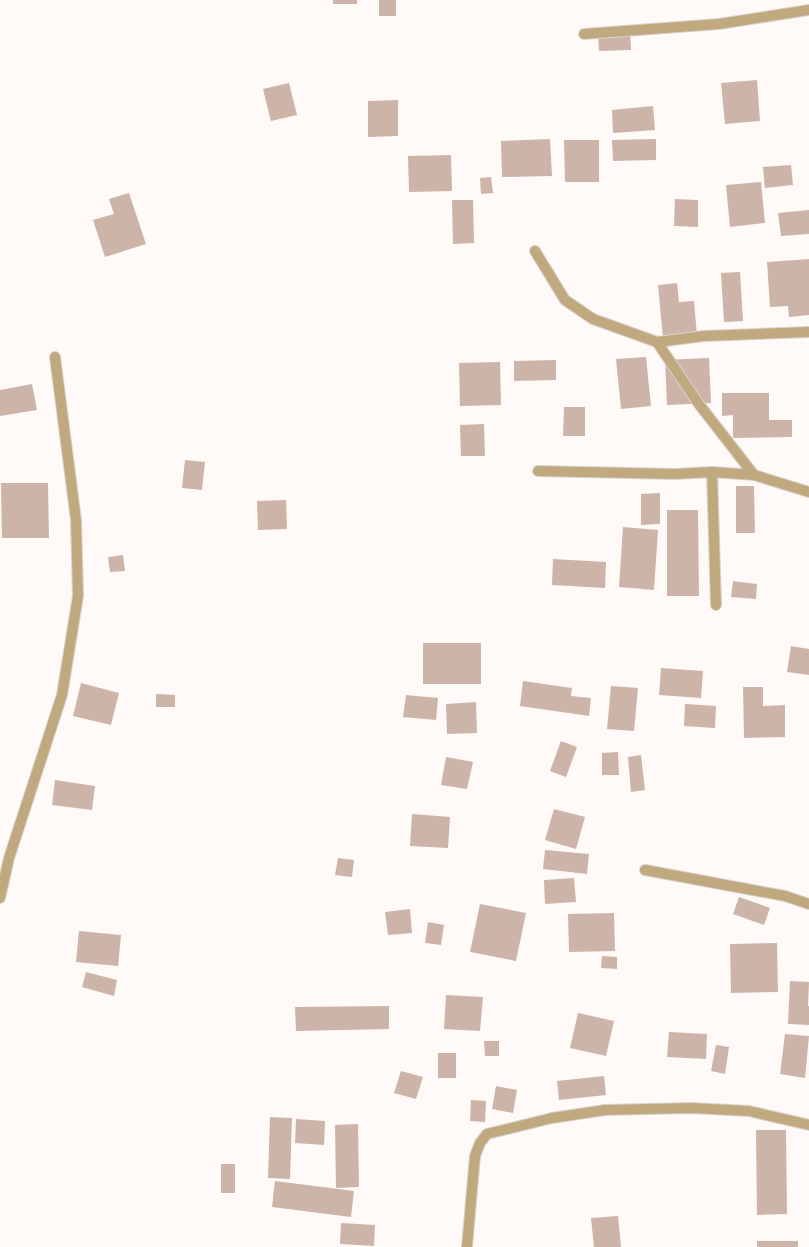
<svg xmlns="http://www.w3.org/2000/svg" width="809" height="1247" font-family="'Source Serif 4',serif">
  <rect width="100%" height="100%" fill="#fff9f7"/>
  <path fill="#cdb4a8" d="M 333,0 L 357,0 L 357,4 L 333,4 Z
    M 379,0 L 396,0 L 396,16 L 379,16 Z
    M 630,30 L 631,50 L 599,51 L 598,32 Z
    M 757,80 L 760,121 L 725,124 L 721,83 Z
    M 289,83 L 297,115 L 271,121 L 263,89 Z
    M 398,100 L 398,136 L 368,137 L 368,101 Z
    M 653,106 L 655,130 L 613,133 L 612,110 Z
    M 550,139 L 552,176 L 502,177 L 501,141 Z
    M 656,139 L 656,160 L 613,161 L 612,140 Z
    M 564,140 L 599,140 L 599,182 L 565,182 Z
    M 451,155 L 452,191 L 409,192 L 408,156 Z
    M 791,165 L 793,185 L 765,188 L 763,167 Z
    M 491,177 L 493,193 L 481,194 L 480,178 Z
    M 761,182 L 765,223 L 730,227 L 726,185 Z
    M 129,193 L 146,244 L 105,257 L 93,220 L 114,214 L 109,199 Z
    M 675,199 L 698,200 L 698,227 L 674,226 Z
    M 452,200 L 473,200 L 474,243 L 453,244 Z
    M 809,210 L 809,234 L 781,236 L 778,213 Z
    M 809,259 L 809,315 L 789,317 L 788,306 L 770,307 L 767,262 Z
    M 740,272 L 743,321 L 724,322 L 721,273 Z
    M 677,283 L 679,302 L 694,301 L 697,335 L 663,338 L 658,285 Z
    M 646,357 L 651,406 L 621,409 L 616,359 Z
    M 709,358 L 711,403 L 667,405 L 665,360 Z
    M 556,360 L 556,380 L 514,381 L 514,361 Z
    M 500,362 L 501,405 L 460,406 L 459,363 Z
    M 32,384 L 37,410 L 0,416 L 0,390 Z
    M 722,393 L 769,393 L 769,420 L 792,420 L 792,437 L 733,438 L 733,415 L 722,416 Z
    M 564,407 L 585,407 L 585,436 L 563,436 Z
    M 484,424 L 485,456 L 461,456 L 460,425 Z
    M 185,460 L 205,462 L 202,490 L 182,488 Z
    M 1,483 L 48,483 L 49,538 L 2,538 Z
    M 736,486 L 754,486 L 755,533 L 736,533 Z
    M 660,493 L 660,524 L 641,525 L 641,494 Z
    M 286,500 L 287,529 L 258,530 L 257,501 Z
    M 667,510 L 698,510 L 699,596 L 667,596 Z
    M 623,527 L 658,530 L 654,590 L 619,587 Z
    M 123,555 L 125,571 L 110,572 L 108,557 Z
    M 553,559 L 606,562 L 605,588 L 552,585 Z
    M 733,581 L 757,584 L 756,599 L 731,597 Z
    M 423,643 L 481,643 L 481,684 L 423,684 Z
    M 791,646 L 809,649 L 809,675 L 787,672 Z
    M 661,668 L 703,671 L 701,698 L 659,695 Z
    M 523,681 L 572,688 L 571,696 L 591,698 L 589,716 L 520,706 Z
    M 81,683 L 119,693 L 111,725 L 73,716 Z
    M 611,686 L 638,688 L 634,731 L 607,729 Z
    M 743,687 L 763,687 L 763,706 L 785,705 L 785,737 L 744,738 Z
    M 156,694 L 175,695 L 175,707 L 156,707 Z
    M 406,695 L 438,698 L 436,720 L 403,717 Z
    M 476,702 L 477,733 L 447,734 L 446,704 Z
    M 685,704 L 716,706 L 715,728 L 684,726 Z
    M 561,741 L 577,747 L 566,777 L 550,771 Z
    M 618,752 L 619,775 L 602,775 L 602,753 Z
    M 641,755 L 645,790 L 631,792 L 628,757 Z
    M 446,757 L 473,762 L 467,789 L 441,785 Z
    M 55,780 L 95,786 L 92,810 L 52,805 Z
    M 554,809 L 585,817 L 576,849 L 545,840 Z
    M 412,814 L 450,817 L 448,848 L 410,846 Z
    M 545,850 L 589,854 L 587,874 L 543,869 Z
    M 338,858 L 354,860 L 352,877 L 335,875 Z
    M 574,878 L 576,902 L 545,904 L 544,880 Z
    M 739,897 L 770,908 L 764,925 L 733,914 Z
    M 480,904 L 526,913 L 516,961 L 470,952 Z
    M 410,909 L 412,933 L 388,935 L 385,912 Z
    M 614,913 L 615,951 L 569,952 L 568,914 Z
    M 428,922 L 444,925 L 441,945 L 425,943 Z
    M 79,931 L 121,935 L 118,966 L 76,962 Z
    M 777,943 L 778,992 L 731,993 L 730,944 Z
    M 602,956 L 617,957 L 617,969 L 601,968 Z
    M 86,972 L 117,980 L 114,996 L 82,987 Z
    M 790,981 L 809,982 L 808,1006 L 809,1006 L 809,1025 L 788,1024 Z
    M 446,995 L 483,997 L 480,1031 L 444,1029 Z
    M 389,1006 L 389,1029 L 296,1031 L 295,1007 Z
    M 578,1013 L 614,1021 L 606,1056 L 570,1048 Z
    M 669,1032 L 707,1034 L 706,1059 L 667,1057 Z
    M 785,1034 L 809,1036 L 805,1078 L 780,1074 Z
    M 484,1041 L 499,1041 L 499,1056 L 485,1056 Z
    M 716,1045 L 729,1047 L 725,1074 L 711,1071 Z
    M 438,1053 L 456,1053 L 456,1078 L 438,1078 Z
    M 401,1071 L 423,1077 L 416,1099 L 394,1093 Z
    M 604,1076 L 606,1095 L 559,1100 L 557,1081 Z
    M 496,1086 L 517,1090 L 513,1113 L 492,1109 Z
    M 471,1100 L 486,1101 L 485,1122 L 470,1121 Z
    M 270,1117 L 292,1118 L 290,1179 L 268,1178 Z
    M 296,1119 L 325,1121 L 324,1145 L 295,1143 Z
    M 358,1124 L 359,1187 L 336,1188 L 335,1125 Z
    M 756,1130 L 786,1130 L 787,1214 L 757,1215 Z
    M 221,1164 L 235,1164 L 235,1193 L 221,1193 Z
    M 275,1181 L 354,1191 L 351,1217 L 272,1207 Z
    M 618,1216 L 621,1247 L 594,1247 L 591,1218 Z
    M 341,1223 L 375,1225 L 374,1246 L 340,1244 Z
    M 757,1241 L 798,1241 L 798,1247 L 757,1247 Z"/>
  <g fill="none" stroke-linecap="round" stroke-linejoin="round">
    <defs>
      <path id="minor" d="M 584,34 L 719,24 L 809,10
        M 535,251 L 565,300 L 593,319 L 657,342 L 698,403 L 754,475
        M 657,342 L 704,336 L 809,332
        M 538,471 L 675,474 L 712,472 L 754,475 L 809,492
        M 712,472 L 716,605
        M 645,870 L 785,896 L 809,904
        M 0,898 L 9,858 L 62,695 L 78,596 L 76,520 L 55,357
        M 467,1247 L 475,1156 L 480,1143 L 487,1134 L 552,1118 L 605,1110 L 691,1108 L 749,1111 L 809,1125"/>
    </defs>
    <use href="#minor" stroke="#dad3d0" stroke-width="12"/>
    <use href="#minor" stroke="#c0a97f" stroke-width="10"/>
  </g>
</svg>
